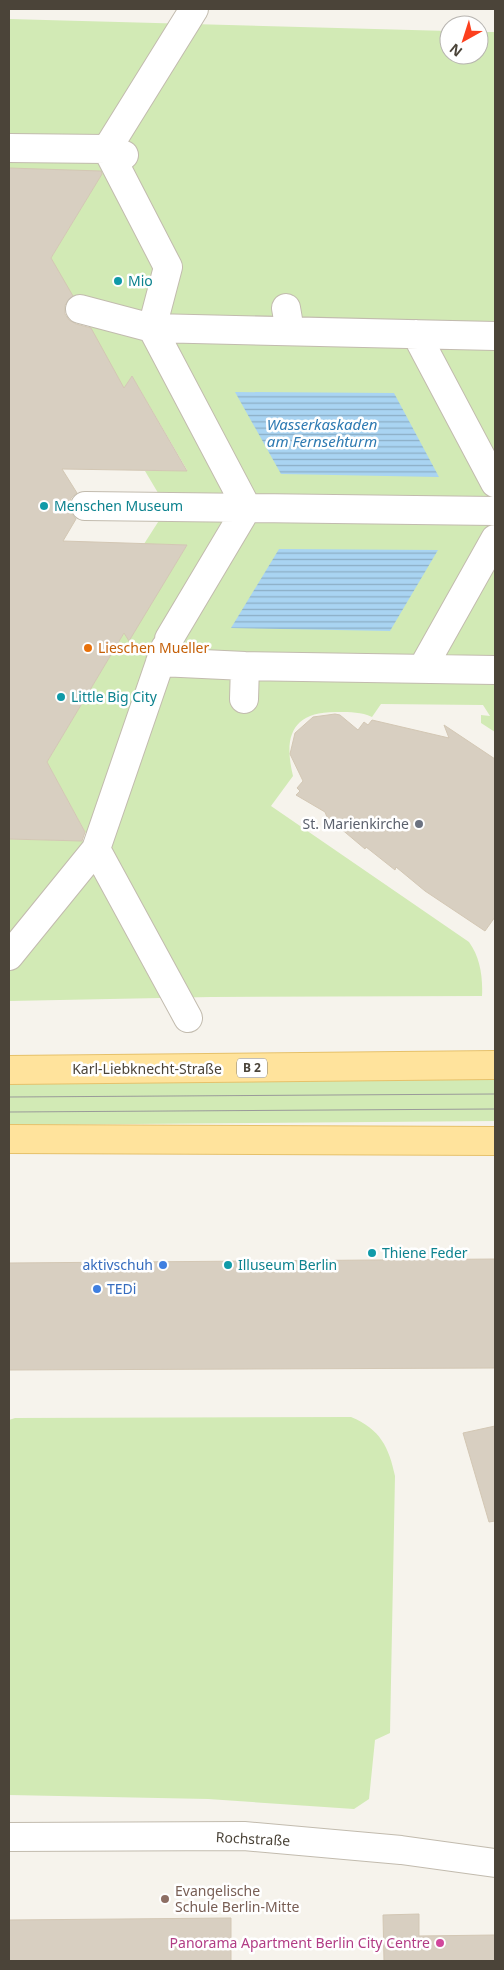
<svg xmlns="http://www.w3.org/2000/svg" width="504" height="1970" font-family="'Noto Sans',sans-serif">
  <defs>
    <pattern id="water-rules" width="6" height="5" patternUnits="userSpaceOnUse" patternTransform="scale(1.25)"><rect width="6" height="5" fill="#a9d4f2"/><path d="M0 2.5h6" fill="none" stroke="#8caec5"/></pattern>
  </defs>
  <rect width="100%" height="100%" fill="#f6f3ec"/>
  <path fill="#d2eab5" d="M 9,19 L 449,31 L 449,55 L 479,55 L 479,32 L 495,32 L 495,732 L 481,723 L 481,715 L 490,716 L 483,705 L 381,704 L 372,717 C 361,712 351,712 338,712 C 293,711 283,735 293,776 L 271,806 L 469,942 C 480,957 483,977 482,996 L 211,997 L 9,1001 L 9,839 L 90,841 L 47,762 L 124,633 L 129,640 L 187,545 L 144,544 L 167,508 L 145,471 L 187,470 L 132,376 L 124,388 L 51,258 L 103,172 L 9,168 Z
    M 495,1079 L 495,1121 L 9,1125 L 9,1083 Z
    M 351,1417 C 380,1429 389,1447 395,1476 L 390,1733 L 375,1740 L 369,1799 L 354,1809 L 208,1799 L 9,1795 L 9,1420 L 15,1418 Z"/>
  <path fill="url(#water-rules)" d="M 235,392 L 394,393 L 439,477 L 281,474 Z
    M 279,549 L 438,550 L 390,631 L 231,628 Z"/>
  <path fill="#d8cfc1" stroke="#d3c7b4" d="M 9,168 L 101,171 L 102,174 L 51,258 L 73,296 L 65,305 L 65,314 L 69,320 L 76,324 L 91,328 L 124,388 L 132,376 L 187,471 L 62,469 L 77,493 L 71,498 L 69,506 L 71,513 L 76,519 L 63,541 L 187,545 L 129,641 L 124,633 L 47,762 L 85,832 L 82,841 L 9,839 Z
    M 335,714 L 340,715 L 358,730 L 364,722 L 368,725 L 372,720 L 449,738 L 444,725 L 495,759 L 495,917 L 485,931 L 425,891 L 396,867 L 395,870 L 366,847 L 365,849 L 327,817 L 325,812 L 296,795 L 300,791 L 297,788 L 303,781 L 290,754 L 295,733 L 313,717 Z
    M 495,1259 L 495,1368 L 9,1370 L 9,1263 Z
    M 495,1426 L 495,1521 L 489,1522 L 463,1433 Z
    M 419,1914 L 419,1936 L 495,1935 L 495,1961 L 384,1961 L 383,1915 Z
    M 231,1918 L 231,1961 L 9,1961 L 9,1920 Z"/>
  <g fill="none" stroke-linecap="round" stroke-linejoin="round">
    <defs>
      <path id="minor" d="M 9,148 L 107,149 L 124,155
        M 286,308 L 290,331
        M 80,309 L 152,328 L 495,336
        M 416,334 L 495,483
        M 85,506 L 495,511
        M 169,639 L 247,508 L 152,328 L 168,267 L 107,149 L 194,9
        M 165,648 L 96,849 L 188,1018
        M 160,662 L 245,666 L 495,670
        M 422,669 L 495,539
        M 244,699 L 245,666
        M 9,956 L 96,849
        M 9,1837 L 244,1836 L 401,1850 L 495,1863"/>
      <path id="major" d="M 9,1070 L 495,1065
        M 9,1139 L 495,1141"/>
    </defs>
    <use href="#minor" stroke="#c2bbae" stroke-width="30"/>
    <use href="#major" stroke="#e6c16a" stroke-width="30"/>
    <use href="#minor" stroke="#fff" stroke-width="28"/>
    <use href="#major" stroke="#ffe39c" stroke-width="28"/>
    <path stroke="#9a9a9a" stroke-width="1" d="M 9,1097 L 495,1094
      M 9,1112 L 495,1109"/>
  </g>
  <g fill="#0f9aa8" stroke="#fff" stroke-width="2">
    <circle cx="118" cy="281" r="5"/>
    <circle cx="44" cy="506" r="5"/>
    <circle cx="61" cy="697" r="5"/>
    <circle cx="372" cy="1253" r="5"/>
    <circle cx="228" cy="1265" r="5"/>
  </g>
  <circle fill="#e8710a" stroke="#fff" stroke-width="2" cx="88" cy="648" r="5"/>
  <circle fill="#6b7280" stroke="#fff" stroke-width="2" cx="419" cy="824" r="5"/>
  <g fill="#3f7fe0" stroke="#fff" stroke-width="2">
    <circle cx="163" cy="1265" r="5"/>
    <circle cx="97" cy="1289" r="5"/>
  </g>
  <circle fill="#8d6e63" stroke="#fff" stroke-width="2" cx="165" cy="1899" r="5"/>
  <circle fill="#d1479c" stroke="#fff" stroke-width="2" cx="440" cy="1943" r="5"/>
  <g text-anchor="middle" stroke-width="5" stroke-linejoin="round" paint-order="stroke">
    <rect fill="#fff" stroke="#817c74" stroke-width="1" x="237" y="1058.5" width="30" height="19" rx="4"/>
    <g font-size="12" font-weight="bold" fill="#4b4439">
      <text x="252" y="1072">B 2</text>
    </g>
    <g font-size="14" fill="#0d838f" stroke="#fff" text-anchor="start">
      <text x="128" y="286">Mio</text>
      <text x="54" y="511">Menschen Museum</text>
      <text x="71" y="702">Little Big City</text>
      <text x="382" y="1258">Thiene Feder</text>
      <text x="238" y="1270">Illuseum Berlin</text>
    </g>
    <g font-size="14" fill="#c56008" stroke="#fff" text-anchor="start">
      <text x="98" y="653">Lieschen Mueller</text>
    </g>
    <g font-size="14" fill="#5b616d" stroke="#fff" text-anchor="end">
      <text x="409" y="829">St. Marienkirche</text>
    </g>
    <g font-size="14" fill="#4b4439" stroke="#fff">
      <text x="147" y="1074">Karl-Liebknecht-Straße</text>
      <text transform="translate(253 1839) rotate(3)" y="5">Rochstraße</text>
    </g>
    <g font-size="14" fill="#366cbe" stroke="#fff" text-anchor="end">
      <text x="153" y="1270">aktivschuh</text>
      <text x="107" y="1294" text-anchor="start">TEDi</text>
    </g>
    <g font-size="14" fill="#785e54" stroke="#fff" text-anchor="start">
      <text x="175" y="1896">Evangelische<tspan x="175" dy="16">Schule Berlin-Mitte</tspan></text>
    </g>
    <g font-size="14" fill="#b23c85" stroke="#fff" text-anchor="end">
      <text x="430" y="1948">Panorama Apartment Berlin City Centre</text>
    </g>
    <g font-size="15" font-style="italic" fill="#2e7ab2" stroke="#fff">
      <text x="322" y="430">Wasserkaskaden<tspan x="322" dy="17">am Fernsehturm</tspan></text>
    </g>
  </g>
  <rect width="504" height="1970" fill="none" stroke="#4b4439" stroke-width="20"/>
  <g transform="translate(464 40) rotate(219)"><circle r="24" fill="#ffffff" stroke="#b7b4b0"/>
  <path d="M0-4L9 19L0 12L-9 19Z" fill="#fc3f1d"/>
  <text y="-8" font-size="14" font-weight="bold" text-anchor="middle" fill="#4b4439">N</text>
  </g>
</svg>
